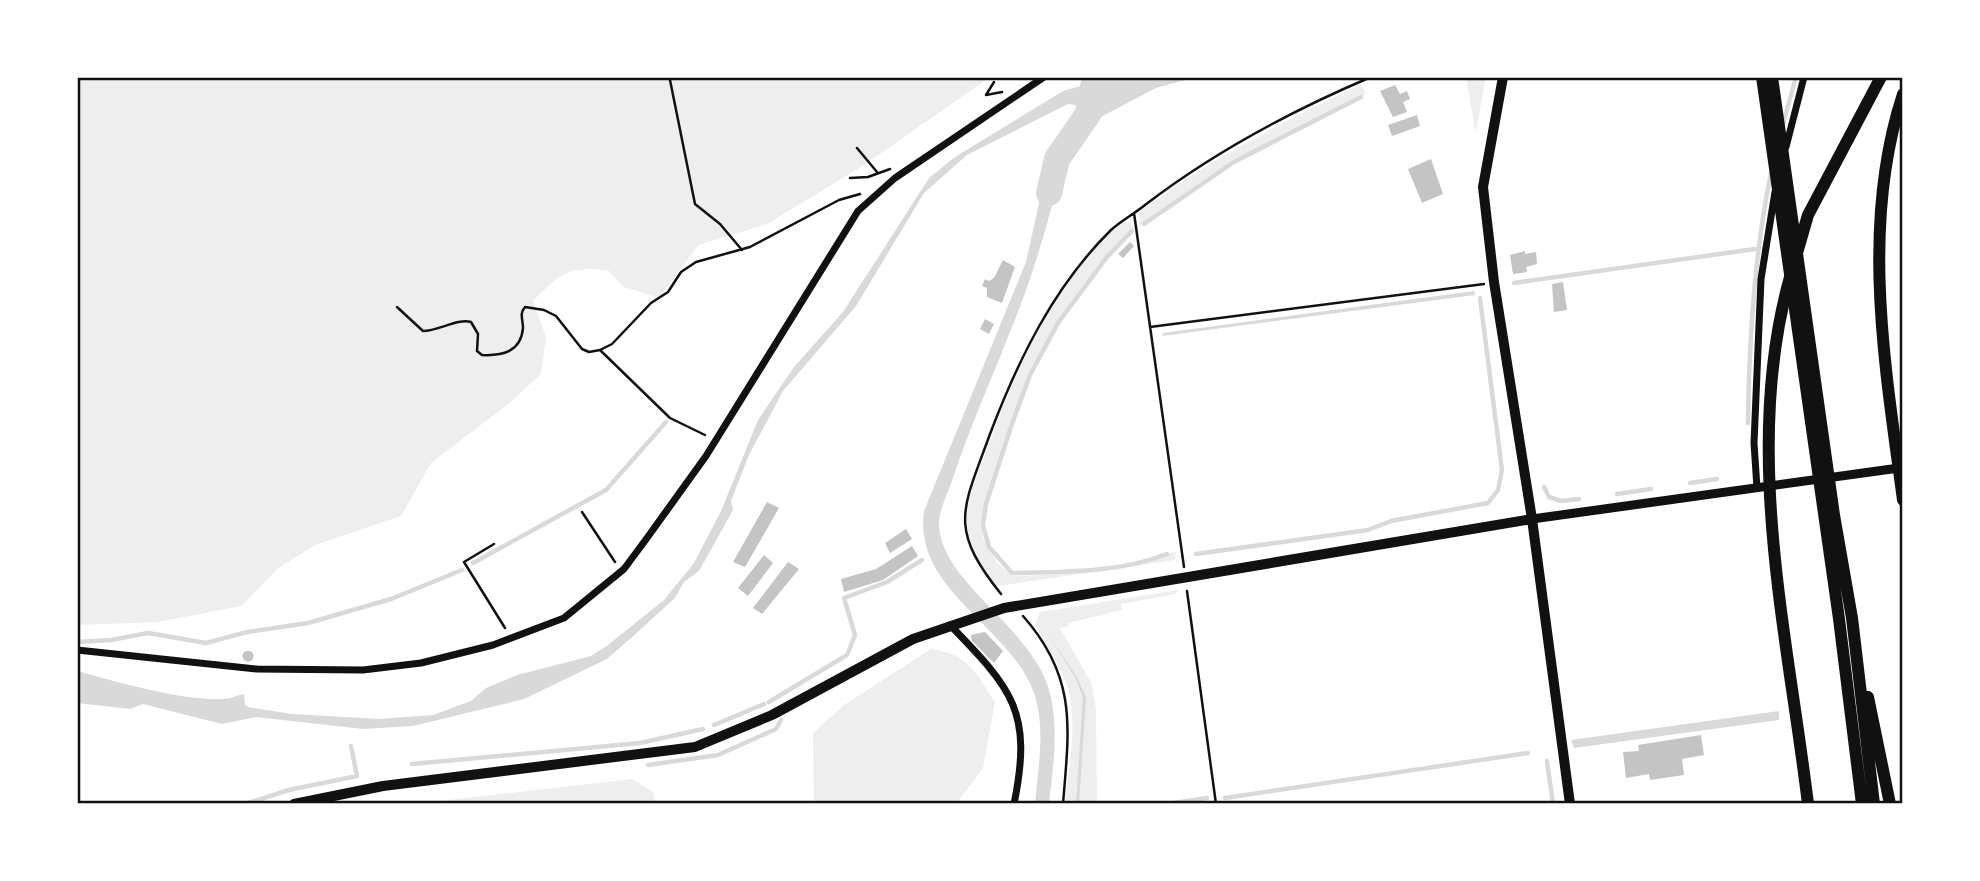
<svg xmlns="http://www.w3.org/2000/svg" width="1980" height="881" font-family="'Archivo Narrow',sans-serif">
  <rect width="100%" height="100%" fill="#fff"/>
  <path fill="#eee" d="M 77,77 L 990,77 L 864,165 L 767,224 L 698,245 L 659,298 L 624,287 L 608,270 C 567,266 561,273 533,301 L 546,337 L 541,374 L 507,405 L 431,463 L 401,516 L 315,545 L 277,569 L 242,606 L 158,622 L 77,625 Z
    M 1466,77 L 1486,77 L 1476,130 L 1475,130 Z
    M 1361,84 L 1366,94 L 1232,161 L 1139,226 L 1140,211 C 1209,159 1284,122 1361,84 Z
    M 1122,222 L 1131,223 L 1133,229 L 1079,291 L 1030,374 L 984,504 L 983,538 L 998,564 L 1013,576 L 1069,574 L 1145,562 L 1176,551 L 1175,560 L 997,586 L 992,584 C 980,563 967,545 967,521 C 966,496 979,471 987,449 C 1017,366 1055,282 1122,222 Z
    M 1179,590 L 1176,594 L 1121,604 L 1122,610 L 1068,623 L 1069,626 L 1060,628 L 1092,684 L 1096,710 L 1097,804 L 1065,804 C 1069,761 1081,713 1062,673 C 1054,656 1043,641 1035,624 L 1040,612 Z
    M 931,649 C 969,654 976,673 995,702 L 983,768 L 956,804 L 814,804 L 813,733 L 844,705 Z
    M 632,779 L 653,792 L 655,804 L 414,804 Z"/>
  <path fill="#d9d9d9" d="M 1112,77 L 1196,77 L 1156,88 L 1074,131 L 1076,105 L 1068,104 L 967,155 L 924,193 L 856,306 L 783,391 L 749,455 L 731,501 L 733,510 L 699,571 L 684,582 L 675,598 L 631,638 L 607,659 L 524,699 L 413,726 L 363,729 L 256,717 L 222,724 L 143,704 L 130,709 L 77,703 L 77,671 C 117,682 183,701 223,699 C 231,699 237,695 244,694 L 245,705 L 248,707 L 292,714 L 379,719 L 433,715 L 471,701 L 486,688 L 517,675 L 591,656 L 608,645 L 664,600 L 694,563 L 721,511 L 758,420 L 794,367 L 843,312 L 929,178 L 955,157 L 1063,91 Z
    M 1050,154 L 1065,160 C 1052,204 1041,250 1025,293 C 1002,356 973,417 952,481 C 947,495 938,512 939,527 C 944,586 1033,627 1050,693 C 1059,730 1053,767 1049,804 L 1035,804 C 1038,768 1046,728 1034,693 C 1010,625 913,591 924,511 L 1026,262 Z
    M 1474,291 L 1475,295 L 1162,336 L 1163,333 Z
    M 1047,633 L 1077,677 L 1086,697 L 1079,804 L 1076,804 L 1083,697 L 1075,677 Z
    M 1779,711 L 1779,720 L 1574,748 L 1571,740 Z"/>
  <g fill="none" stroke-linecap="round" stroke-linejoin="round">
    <path stroke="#d9d9d9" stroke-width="4.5" d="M 1783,124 L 1796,77
      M 1144,224 L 1234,162 L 1361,97
      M 1903,229 L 1903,268
      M 1132,231 L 1107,257 L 1058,323 L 1030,375 L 1012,424 L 986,504 L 983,525 L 989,547 L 1012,573 C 1062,572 1119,573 1167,554
      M 1514,283 L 1755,249
      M 1748,423 C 1749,340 1754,254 1771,173
      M 1690,483 L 1717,479
      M 1544,487 L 1549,497 L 1561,501 L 1579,499
      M 1617,494 L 1651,489
      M 1196,554 L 1368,530 L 1391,521 L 1488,503 L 1498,490 L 1502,470 L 1480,298
      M 473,563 L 606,490 L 666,422
      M 77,642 L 111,640 L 148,633 L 206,643 L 247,632 L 308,623 L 391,599 L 462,570
      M 769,702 L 847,655 L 855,635 L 844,598 L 887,582 L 922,560
      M 714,725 L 764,704
      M 1547,761 L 1553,804
      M 412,764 L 640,743 L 703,729
      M 648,765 L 718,755 L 776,729 L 781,720
      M 1225,798 L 1528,753
      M 245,804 L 289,790 L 357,776 L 351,746
      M 1167,804 L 1207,798"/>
    <path stroke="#d9d9d9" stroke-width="26" d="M 1091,94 L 1096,77
      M 1049,193 L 1057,159 L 1097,101"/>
  </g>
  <path fill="#c4c4c4" d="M 1395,85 L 1400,94 L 1407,91 L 1410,99 L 1403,102 L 1407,112 L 1393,117 L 1380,91 Z
    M 1417,115 L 1420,126 L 1392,136 L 1388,125 Z
    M 1431,159 L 1443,194 L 1422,203 L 1408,169 Z
    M 1130,242 L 1134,246 L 1123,258 L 1118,254 Z
    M 1525,251 L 1525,254 L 1536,252 L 1537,264 L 1526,267 L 1527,272 L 1513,274 L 1510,255 Z
    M 1003,260 L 1015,267 L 1002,303 L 987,297 L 987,288 L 982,286 L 985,279 L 989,281 L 994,278 Z
    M 1563,282 L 1567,310 L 1554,312 L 1552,284 Z
    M 985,319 L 994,324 L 989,334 L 980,329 Z
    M 767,502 L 779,508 L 745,567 L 733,562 Z
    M 906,529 L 912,539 L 890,553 L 885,543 Z
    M 912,546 L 918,556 L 883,580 L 844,592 L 841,579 L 876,569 Z
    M 764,555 L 773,563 L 748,596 L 738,588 Z
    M 788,562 L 799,569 L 762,614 L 753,608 Z
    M 985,632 L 1003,651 L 994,663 L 972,641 L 971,635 Z
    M242.5 656a5.5 5.5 0 1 1 11 0a5.5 5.5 0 1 1-11 0Z
    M 1701,735 L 1704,755 L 1682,759 L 1684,775 L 1650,780 L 1649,774 L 1626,778 L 1623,752 L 1639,751 L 1638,745 Z"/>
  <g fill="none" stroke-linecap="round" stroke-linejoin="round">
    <path stroke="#111" stroke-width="2.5" d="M 670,80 L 695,204 L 720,224 L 742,250
      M 994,82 L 986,95 L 1002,92
      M 857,148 L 877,172
      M 850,178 L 868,177 L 890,169
      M 1134,213 L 1184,567
      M 397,307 L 423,331 C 438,331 458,318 471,322 L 478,334 L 477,351 L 482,355 C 502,356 521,352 523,328 C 523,319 519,314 525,307 L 544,310 L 556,316 L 582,349 L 589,352 L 600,350 L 612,344 L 651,303 L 668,292 L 681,272 L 696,262 L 750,247 L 839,200 L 860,194
      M 1150,327 L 1484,284
      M 600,350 L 670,418 L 705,435
      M 582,512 L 615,562
      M 494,544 L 464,562 L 505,628
      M 1187,591 L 1216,804
      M 1001,594 C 947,527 963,509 990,434 C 1018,360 1054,286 1111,230 C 1122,220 1134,214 1145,205 C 1214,152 1291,111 1371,77
      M 1023,616 C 1078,678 1069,729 1063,804"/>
    <path stroke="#111" stroke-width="7" d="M 1786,147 L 1804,77
      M 1757,488 L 1754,443 L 1761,279 L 1775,192
      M 950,625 C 1012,689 1033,711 1014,804
      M 77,650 L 257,669 L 363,670 L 421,663 L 493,645 L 564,618 L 624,569 L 647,538 L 706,456 L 858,211 L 895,178 L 1044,77"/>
    <path stroke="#111" stroke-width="9" d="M 1532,519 L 1899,468"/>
    <path stroke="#111" stroke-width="10" d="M 1503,77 L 1483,187 L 1494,282 L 1532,519 L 1570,804
      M 294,804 L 383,786 L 695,747 L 772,715 L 913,639 L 1004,608 L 1532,519"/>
    <path stroke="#111" stroke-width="12" d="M 1903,94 C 1860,225 1885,366 1903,500
      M 1797,253 L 1808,215 L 1881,77
      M 1790,277 C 1742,448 1787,631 1808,804"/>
    <path stroke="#111" stroke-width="12" d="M 1762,77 L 1839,619 L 1862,804
      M 1772,77 L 1834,515 L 1852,618 L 1874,804
      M 1868,697 L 1890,804"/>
  </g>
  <rect width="1980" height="881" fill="none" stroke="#ffffff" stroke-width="158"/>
  <rect x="79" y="79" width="1822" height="723" fill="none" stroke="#111" stroke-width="2.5"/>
</svg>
